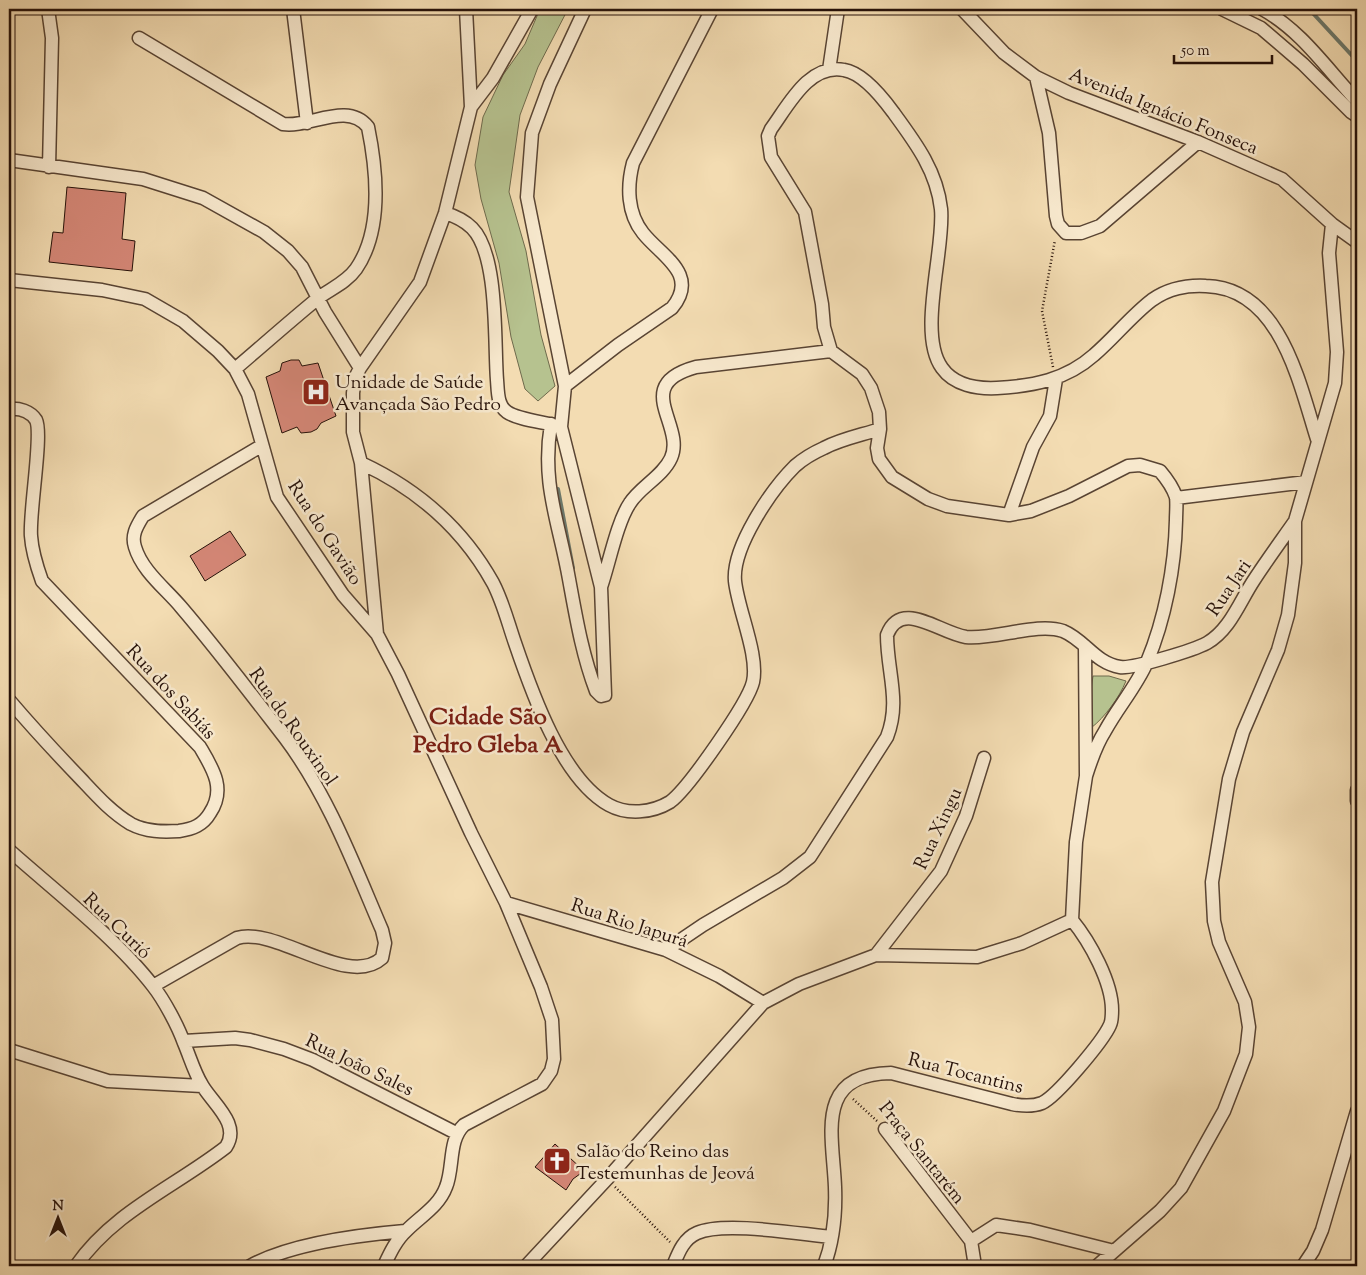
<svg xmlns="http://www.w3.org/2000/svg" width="1366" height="1275" font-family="'Sorts Mill Goudy',serif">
  <rect width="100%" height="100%" fill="#f3dcb2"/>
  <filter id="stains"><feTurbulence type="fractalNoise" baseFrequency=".004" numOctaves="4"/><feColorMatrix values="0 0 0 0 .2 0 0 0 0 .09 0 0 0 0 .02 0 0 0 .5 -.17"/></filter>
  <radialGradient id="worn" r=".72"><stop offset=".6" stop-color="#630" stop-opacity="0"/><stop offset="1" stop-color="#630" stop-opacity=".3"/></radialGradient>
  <path fill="#b6c28f" stroke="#6e6a4c" d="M 540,9 L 568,9 L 538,67 L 520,115 L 509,192 L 526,251 L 541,335 L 555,386 L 538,401 L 525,389 L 511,337 L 499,263 L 481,199 L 475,165 L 483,117 L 503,75 L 525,44 Z
    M 1093,676 L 1109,676 L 1126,681 C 1119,698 1105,717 1091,728 L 1090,696 Z"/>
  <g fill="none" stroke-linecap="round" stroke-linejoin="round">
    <path stroke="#6c786b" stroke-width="4" d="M 1309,9 L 1357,61
      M 558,489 L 573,568"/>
  </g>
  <path fill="#d58777" stroke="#261109" d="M 67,187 L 126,193 L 122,239 L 135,241 L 132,271 L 49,262 L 53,232 L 63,233 Z
    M 291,360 L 299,360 L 302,366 L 318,363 L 336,416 L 321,423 L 317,429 L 311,432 L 301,433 L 297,427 L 282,433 L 266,377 L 280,371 L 282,363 Z
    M 230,531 L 246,555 L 205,581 L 190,556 Z
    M 555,1144 L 584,1171 L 573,1179 L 566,1190 L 535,1167 Z"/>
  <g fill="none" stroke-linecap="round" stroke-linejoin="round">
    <defs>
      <path id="minor" d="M 48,9 L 52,38 L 49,167
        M 293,9 L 307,123
        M 466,9 L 471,107
        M 962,9 L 1004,53 L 1036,77 L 1069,93 L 1198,142 L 1282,179 L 1332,224 L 1357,242
        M 1222,9 L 1261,28 L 1303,64 L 1351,112 L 1357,116
        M 1262,9 C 1301,30 1327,69 1357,101
        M 139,38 L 283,124 C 310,128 347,101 368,127 C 377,171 383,230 356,269 C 346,283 330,289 317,299 C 289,322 262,346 235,369
        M 829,70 L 838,9
        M 1036,77 L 1049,133 L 1056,216 L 1058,224 L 1066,233 L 1081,233 L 1100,226 L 1198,142
        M 9,160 L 143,179 L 203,198 L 264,232 L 288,251 L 302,267 L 325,312 L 360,368
        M 445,213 C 455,216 465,221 472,228 C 499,255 494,343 497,380 C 498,391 497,405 507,412 C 518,420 545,422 558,426
        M 9,280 L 102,290 L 145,299 L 183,321 L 218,351 L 235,369 L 248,394 L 277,497 L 343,595 L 377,634
        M 565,386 L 618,345 L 672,308 C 700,274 661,256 643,233 C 627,213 627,186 633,163 L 712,9
        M 9,409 C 19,408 30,411 36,420 C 43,434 29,513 31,536 C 32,552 37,567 42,581 L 200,747 C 213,769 226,789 210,813 C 203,825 193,829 179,831 C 163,832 146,832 131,824 C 111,812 96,795 81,779 C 56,753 32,727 9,700
        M 551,424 C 541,484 559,522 569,579 C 576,617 582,654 596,691 L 601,696 L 605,695 L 601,587 L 561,427 L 565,386 L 527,197 L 532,133 L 550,84 L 585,9
        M 361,463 C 417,489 463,529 493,583 C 503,602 508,623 515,643 C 532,693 562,779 609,805 C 627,815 652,813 670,802 C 688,789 748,703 753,682 C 759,655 738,610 735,581 C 732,547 771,490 795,466 C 803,459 815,452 824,448 C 841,439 862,435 880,429
        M 1176,498 L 1306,482
        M 1009,515 L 1033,447 L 1050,416 L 1056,379
        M 601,587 C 609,564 617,522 630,503 C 640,487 663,476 671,458 C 686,425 630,385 696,367 L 831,351
        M 1086,776 C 1091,760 1096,745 1105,731 C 1118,707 1136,687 1147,662 C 1165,619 1175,567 1176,520 C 1176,513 1177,504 1176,497 C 1173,488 1166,478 1160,471 L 1140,465 L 1128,466 L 1069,496 L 1031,511 L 1009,515 L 947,506 L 928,499 L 892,477 L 879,459 L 877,448 L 880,429 L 879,412 L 871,388 L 862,374 L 831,351 L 824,327 L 822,304 L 805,212 L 771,157 L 768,136 L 771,129 C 788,106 809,63 844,70 C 863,73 882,97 893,112 C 915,142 937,171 941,209 C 945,249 917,334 942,368 C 954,385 977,389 997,388 C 1033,386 1066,380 1094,355 C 1114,338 1131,316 1152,300 C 1169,288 1186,285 1206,286 C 1280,288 1299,382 1317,439
        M 1357,790 L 1357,801
        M 9,850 C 55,891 116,938 153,986 C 164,1000 178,1026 184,1043 C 190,1057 194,1072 202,1085 C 213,1104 241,1124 226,1147 C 176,1186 113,1212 76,1266
        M 506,903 L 666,950 L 719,976 L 763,1003
        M 666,950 L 703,925 L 783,878 L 810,857 L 887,737 C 901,701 887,672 887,635 C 901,598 939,633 966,637 C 995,640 1037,622 1063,631 C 1085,640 1095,663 1120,667 C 1133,669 1194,650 1207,643 C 1230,630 1240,601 1254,580 C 1267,560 1281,541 1295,521
        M 876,955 L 941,871 L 966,816 L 984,758
        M 153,986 L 237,938 C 276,926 348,989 382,958 L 385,943 L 382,930 C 354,865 328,795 285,738 C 251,694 217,649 181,607 C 166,589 142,571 135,547 C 131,535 137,526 143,516 L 261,446
        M 184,1041 L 235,1038 L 250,1040 L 284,1049 L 313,1060 L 456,1133
        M 9,1050 L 108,1081 L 202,1086
        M 885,1129 L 971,1241
        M 250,1266 C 292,1243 358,1235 405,1231
        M 384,1266 C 390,1253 396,1240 407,1230 C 421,1216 439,1206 446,1187 C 454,1168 448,1140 464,1125 L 542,1084 L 551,1071 L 554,1059 L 552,1020 L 541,987 L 506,903 L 471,833 L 398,674 L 377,634 L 361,463 L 353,432 L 353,393 L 355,378 L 360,368 L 420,282 L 445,213 L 471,107 L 493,78 L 532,9
        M 526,1266 L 607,1179 L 763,1003 L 799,984 L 876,955 L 977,957 L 1022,943 L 1072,920
        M 673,1266 C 678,1254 683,1239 697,1233 C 724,1221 799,1234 831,1237
        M 824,1266 C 833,1242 836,1213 835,1187 C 833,1135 814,1074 891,1073 L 1012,1104 C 1022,1106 1032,1107 1042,1103 C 1057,1096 1103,1041 1110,1025 C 1112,1021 1112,1015 1112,1010 C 1112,982 1090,942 1072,920 L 1076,842 L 1086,776 L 1085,646
        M 975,1266 L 971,1241 L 996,1225 L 1030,1230 L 1114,1251
        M 1097,1266 L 1160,1211 L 1181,1188 L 1224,1111 L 1246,1054 L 1249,1027 L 1245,1002 L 1219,942 L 1214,921 L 1212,882 L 1229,779 L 1243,732 L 1278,650 L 1288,615 L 1295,563 L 1295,521 L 1335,383 L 1337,352 L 1329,253 L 1332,224
        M 1303,1266 L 1313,1251 L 1322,1230 L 1357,1111"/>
    </defs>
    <use href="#minor" stroke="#594433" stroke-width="15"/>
    <path stroke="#261109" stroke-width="2.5" stroke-dasharray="1 2.5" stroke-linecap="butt" d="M 1053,367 L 1042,311 L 1055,240
      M 853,1099 L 877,1121
      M 615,1187 L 670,1242"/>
    <use href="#minor" stroke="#f7e8cd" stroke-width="12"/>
  </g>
  <defs>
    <symbol id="hospital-square" viewBox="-11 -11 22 22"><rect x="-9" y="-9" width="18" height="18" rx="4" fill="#8f2418" stroke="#f7e8cd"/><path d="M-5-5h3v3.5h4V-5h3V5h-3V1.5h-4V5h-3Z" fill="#fff"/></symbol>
    <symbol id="church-square" viewBox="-11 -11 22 22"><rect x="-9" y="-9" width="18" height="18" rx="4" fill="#8f2418" stroke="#f7e8cd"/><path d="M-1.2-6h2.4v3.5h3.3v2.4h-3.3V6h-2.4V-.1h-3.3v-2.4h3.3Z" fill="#fff"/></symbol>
  </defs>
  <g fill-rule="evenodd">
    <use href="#hospital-square" x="300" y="376" width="32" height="32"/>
    <use href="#church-square" x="541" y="1145" width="32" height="32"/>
  </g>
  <g text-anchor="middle" stroke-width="5" stroke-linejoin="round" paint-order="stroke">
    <g font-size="19" fill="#261109" stroke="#f7e8cd">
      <text transform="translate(1164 110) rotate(22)" y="7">Avenida Ignácio Fonseca</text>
      <text transform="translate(326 532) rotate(57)" y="7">Rua do Gavião</text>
      <text transform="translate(1228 587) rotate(-56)" y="7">Rua Jari</text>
      <text transform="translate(172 691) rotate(47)" y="7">Rua dos Sabiás</text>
      <text transform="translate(294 726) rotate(55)" y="7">Rua do Rouxinol</text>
      <text transform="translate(937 828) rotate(-65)" y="7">Rua Xingu</text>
      <text transform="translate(630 922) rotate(18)" y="7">Rua Rio Japurá</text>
      <text transform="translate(118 925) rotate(44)" y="7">Rua Curió</text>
      <text transform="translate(360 1064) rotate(26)" y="7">Rua João Sales</text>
      <text transform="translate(966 1072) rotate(14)" y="7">Rua Tocantins</text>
      <text transform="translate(923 1152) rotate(51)" y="7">Praça Santarém</text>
    </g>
    <g font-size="19" fill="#261109" stroke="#f7e8cd" text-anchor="start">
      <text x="335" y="388">Unidade de Saúde<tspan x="335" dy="22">Avançada São Pedro</tspan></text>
      <text x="576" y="1157">Salão do Reino das<tspan x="576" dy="22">Testemunhas de Jeová</tspan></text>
    </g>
    <g font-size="24" font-weight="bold" fill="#7a1f14" stroke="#f7e8cd">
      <text x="488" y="724">Cidade São<tspan x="488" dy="28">Pedro Gleba A</tspan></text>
    </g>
  </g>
  <rect width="1366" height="1275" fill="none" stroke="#f3dcb2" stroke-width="30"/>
  <rect x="10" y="10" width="1346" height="1255" fill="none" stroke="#261109" stroke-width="2.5"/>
  <rect x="15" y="15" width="1336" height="1245" fill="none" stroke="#261109"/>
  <g transform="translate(58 1218)" stroke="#f7e8cd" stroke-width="4" paint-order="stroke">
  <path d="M0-4L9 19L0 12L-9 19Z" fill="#261109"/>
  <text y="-8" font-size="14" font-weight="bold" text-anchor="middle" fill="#261109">N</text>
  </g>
  <path d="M1174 55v8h98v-8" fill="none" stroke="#261109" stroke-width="2.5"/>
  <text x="1181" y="55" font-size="15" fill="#261109" stroke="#f7e8cd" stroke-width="4" paint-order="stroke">50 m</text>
  <rect width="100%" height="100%" filter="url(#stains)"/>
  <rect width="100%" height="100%" fill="url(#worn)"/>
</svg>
